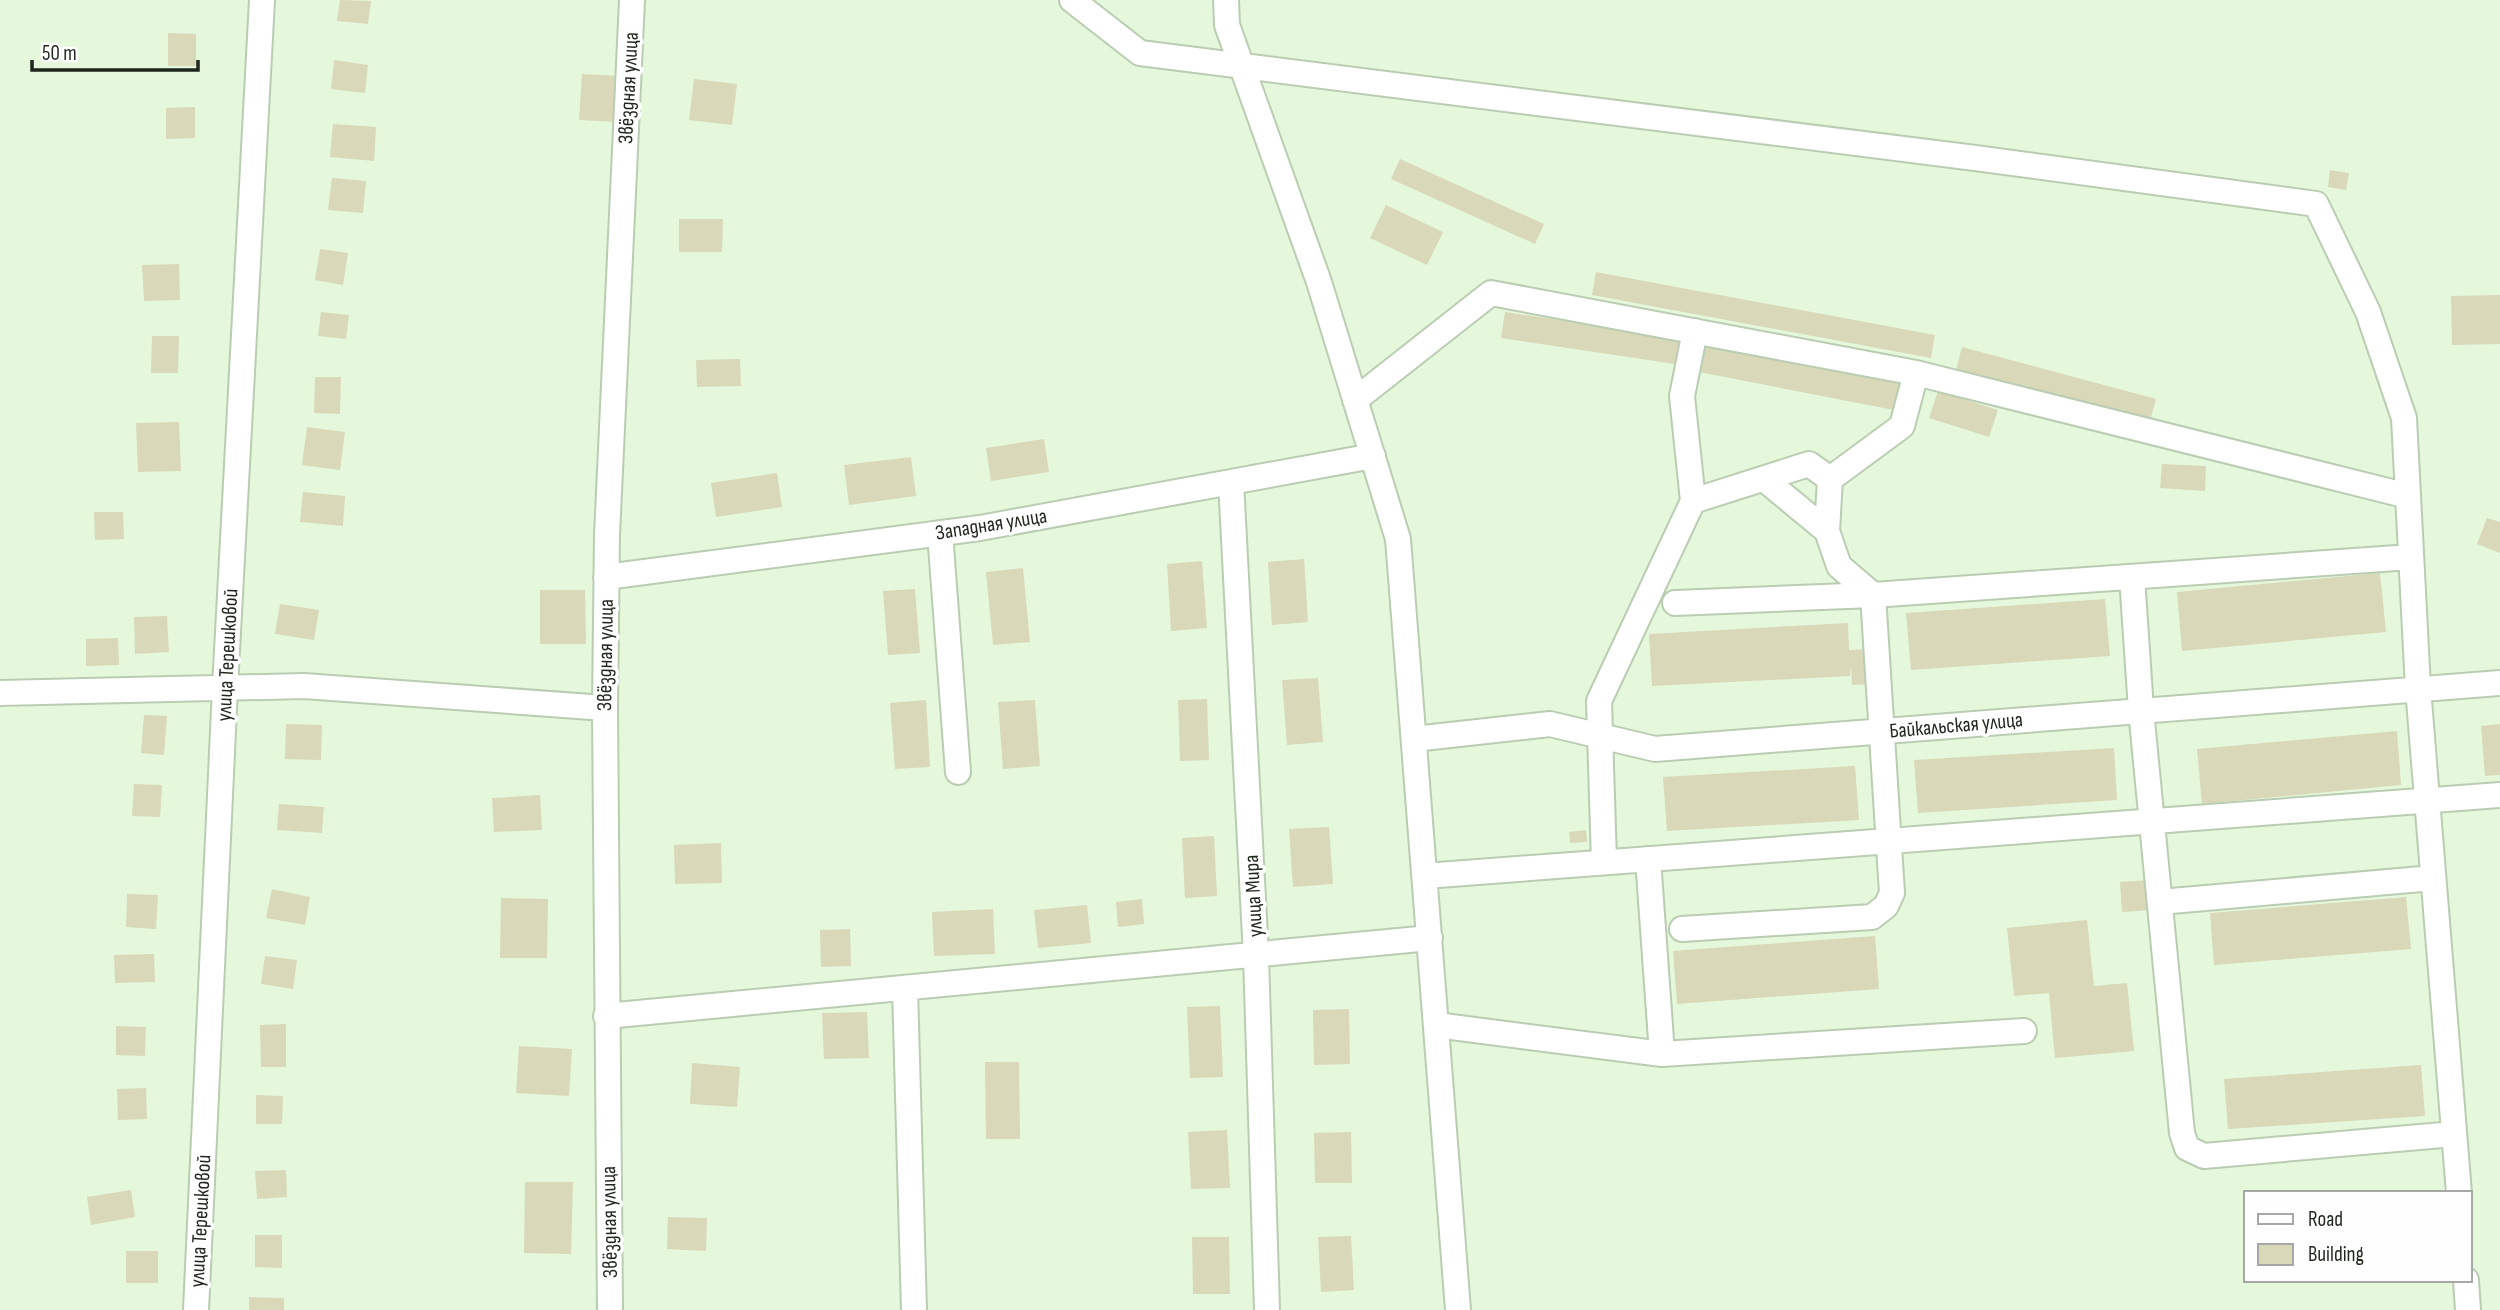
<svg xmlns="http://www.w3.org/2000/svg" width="2500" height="1310" font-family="'Sofia Sans Condensed',sans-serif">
  <rect width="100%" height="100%" fill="#e5f8dc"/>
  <path fill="#d9d8b9" d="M 340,0 L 371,1 L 368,24 L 337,21 Z
    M 168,33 L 196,34 L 196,66 L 168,66 Z
    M 334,60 L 368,65 L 365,93 L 331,89 Z
    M 582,74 L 620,76 L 617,122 L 579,120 Z
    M 694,79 L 737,84 L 732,125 L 689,120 Z
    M 195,107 L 195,138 L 166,139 L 166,108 Z
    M 333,124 L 376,127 L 374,161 L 330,157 Z
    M 1400,159 L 1544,224 L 1535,244 L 1391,179 Z
    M 2330,170 L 2349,173 L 2346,190 L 2328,187 Z
    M 332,178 L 366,181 L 363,213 L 328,210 Z
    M 1386,205 L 1443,232 L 1427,265 L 1370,238 Z
    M 679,219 L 723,219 L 722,252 L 679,252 Z
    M 320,249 L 348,253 L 343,285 L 315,280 Z
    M 179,264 L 180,300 L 144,301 L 142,265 Z
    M 1596,272 L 1935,335 L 1931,358 L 1592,295 Z
    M 2500,295 L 2500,344 L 2452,345 L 2451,296 Z
    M 321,312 L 349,315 L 346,339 L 318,336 Z
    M 1505,312 L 1679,338 L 1675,364 L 1501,338 Z
    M 152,336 L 179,336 L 178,373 L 151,373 Z
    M 1705,341 L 1900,380 L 1894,410 L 1699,372 Z
    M 1962,347 L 2156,399 L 2150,421 L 1956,370 Z
    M 740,359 L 741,386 L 697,387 L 696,360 Z
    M 315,377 L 341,377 L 340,414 L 314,413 Z
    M 1938,391 L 1998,410 L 1989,437 L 1929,418 Z
    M 179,422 L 181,471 L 138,472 L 136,423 Z
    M 307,427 L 345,432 L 340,470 L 302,465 Z
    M 1044,439 L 1049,472 L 991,481 L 986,448 Z
    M 911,457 L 916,496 L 849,505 L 844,465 Z
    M 2162,464 L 2206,466 L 2205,491 L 2160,488 Z
    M 777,473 L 782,507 L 716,517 L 711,483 Z
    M 303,492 L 345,496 L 343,526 L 300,522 Z
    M 94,512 L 123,512 L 124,539 L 95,540 Z
    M 2487,518 L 2500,522 L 2500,553 L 2477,544 Z
    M 1304,559 L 1308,622 L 1272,625 L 1268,562 Z
    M 1202,561 L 1207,628 L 1171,631 L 1167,564 Z
    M 1023,568 L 1030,642 L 993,645 L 986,572 Z
    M 2380,573 L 2386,632 L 2182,651 L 2177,592 Z
    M 915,589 L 920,653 L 888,655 L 883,591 Z
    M 540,590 L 585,590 L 586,644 L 540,644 Z
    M 2105,599 L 2110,656 L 1911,670 L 1906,613 Z
    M 280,604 L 319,610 L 314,640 L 275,634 Z
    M 167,616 L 169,652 L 135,654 L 134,617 Z
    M 1848,623 L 1849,650 L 1868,649 L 1871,684 L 1852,685 L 1851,666 L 1850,676 L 1652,686 L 1649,634 Z
    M 118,638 L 119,665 L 86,666 L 86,639 Z
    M 1318,678 L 1323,742 L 1287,745 L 1282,680 Z
    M 1207,699 L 1209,760 L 1180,761 L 1178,700 Z
    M 926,700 L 930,767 L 895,769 L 890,703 Z
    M 1035,700 L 1040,766 L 1003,769 L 998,702 Z
    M 144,715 L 167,716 L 164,755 L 141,753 Z
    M 286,724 L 322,725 L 321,760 L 285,759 Z
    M 2500,724 L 2500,775 L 2485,776 L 2481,726 Z
    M 2397,731 L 2401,785 L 2202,804 L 2197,749 Z
    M 2114,748 L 2117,800 L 1918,813 L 1914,760 Z
    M 1855,766 L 1859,820 L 1667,831 L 1663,777 Z
    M 134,784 L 162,785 L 160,817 L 132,816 Z
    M 540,795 L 542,830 L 494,832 L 492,798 Z
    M 279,804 L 324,807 L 322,833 L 277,830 Z
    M 1329,827 L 1333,884 L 1293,887 L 1289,829 Z
    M 1586,830 L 1587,842 L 1570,843 L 1569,832 Z
    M 1214,836 L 1217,896 L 1185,898 L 1182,838 Z
    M 721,843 L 722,883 L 675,884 L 674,845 Z
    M 2151,880 L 2153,910 L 2122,912 L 2120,882 Z
    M 272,889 L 310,897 L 305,925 L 266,918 Z
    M 127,894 L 158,895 L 156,929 L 126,927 Z
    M 2406,897 L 2411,949 L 2214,965 L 2210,913 Z
    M 501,898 L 548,899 L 547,958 L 500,958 Z
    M 1142,899 L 1144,924 L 1118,927 L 1116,902 Z
    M 1087,905 L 1091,943 L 1038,948 L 1034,910 Z
    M 993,909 L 995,954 L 934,956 L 932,912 Z
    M 2087,920 L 2094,986 L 2127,983 L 2134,1051 L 2055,1058 L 2049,993 L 2014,996 L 2007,928 Z
    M 850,929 L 851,966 L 821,967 L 820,930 Z
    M 1875,936 L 1879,989 L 1677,1004 L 1673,951 Z
    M 154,954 L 155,982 L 115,983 L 114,955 Z
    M 265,956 L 297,960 L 293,989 L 261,984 Z
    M 1220,1006 L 1223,1077 L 1190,1078 L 1187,1007 Z
    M 1349,1009 L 1350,1064 L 1314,1065 L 1313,1010 Z
    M 867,1012 L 869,1058 L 824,1059 L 822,1013 Z
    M 286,1024 L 286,1067 L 261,1067 L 260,1025 Z
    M 116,1026 L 146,1027 L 145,1056 L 116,1055 Z
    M 519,1046 L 572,1049 L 569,1096 L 516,1093 Z
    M 985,1062 L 1019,1062 L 1020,1139 L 986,1139 Z
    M 692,1063 L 740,1067 L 737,1107 L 690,1104 Z
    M 2421,1065 L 2425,1116 L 2228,1129 L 2224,1079 Z
    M 146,1088 L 147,1119 L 118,1120 L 117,1089 Z
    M 256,1095 L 283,1096 L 282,1124 L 256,1124 Z
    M 1227,1130 L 1230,1188 L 1191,1189 L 1188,1132 Z
    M 1351,1132 L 1352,1183 L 1315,1183 L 1314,1133 Z
    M 286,1170 L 287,1197 L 257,1199 L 255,1171 Z
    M 525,1182 L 573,1182 L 571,1254 L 524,1253 Z
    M 131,1190 L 135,1217 L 91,1225 L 87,1197 Z
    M 668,1217 L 707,1218 L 706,1251 L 667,1249 Z
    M 255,1235 L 282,1235 L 282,1268 L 255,1267 Z
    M 1351,1236 L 1354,1290 L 1321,1292 L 1318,1237 Z
    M 1192,1237 L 1229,1237 L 1230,1294 L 1193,1294 Z
    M 126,1251 L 158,1251 L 158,1283 L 126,1283 Z
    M 249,1297 L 284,1298 L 284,1310 L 249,1310 Z"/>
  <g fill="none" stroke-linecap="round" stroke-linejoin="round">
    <defs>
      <path id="minor" d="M 1072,0 L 1140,53 L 1975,158 L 2316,204 L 2368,312 L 2404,418 L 2418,688 L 2459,1193
        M 1226,0 L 1227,25 L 1319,282 L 1398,539 L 1458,1310
        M 1355,400 L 1491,293 L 1916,373
        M 1764,479 L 1827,531
        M 1231,482 L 1256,956 L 1267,1310
        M 1693,501 L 1809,464 L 1830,479
        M 940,533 L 958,772
        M 606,577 L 980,528 L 1373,456
        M 2132,577 L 2141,710 L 2182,1133 L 2187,1148 L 2204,1156 L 2454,1134
        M 1675,603 L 1873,595 L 2411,557
        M 0,693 L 304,686 L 605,708
        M 1414,739 L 1550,724 L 1655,749 L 2500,683
        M 1648,859 L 1662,1054
        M 1604,862 L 1599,701 L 1693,501 L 1682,396 L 1695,331
        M 1425,876 L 2500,795
        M 2160,902 L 2433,878
        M 1682,929 L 1872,917 L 1886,906 L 1892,893 L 1873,595 L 1839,566 L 1827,531 L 1830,479 L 1902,426 L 1916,373 L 2408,496
        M 905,988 L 914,1310
        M 606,1016 L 1430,938
        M 1436,1025 L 1662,1054 L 2024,1031
        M 2466,1280 L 2468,1310
        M 196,1310 L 225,688 L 262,0
        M 610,1310 L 605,708 L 607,535 L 632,0"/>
    </defs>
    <use href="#minor" stroke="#bacdb2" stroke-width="28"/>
    <use href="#minor" stroke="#fff" stroke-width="24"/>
  </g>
  <g text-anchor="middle" stroke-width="7" stroke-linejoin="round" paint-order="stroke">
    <g font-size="21" fill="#1f261c" stroke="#fefefe">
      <text transform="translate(628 88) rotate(-87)" y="7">Звёздная улица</text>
      <text transform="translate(991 524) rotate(-9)" y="7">Западная улица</text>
      <text transform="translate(227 655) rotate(-87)" y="7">улица Терешковой</text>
      <text transform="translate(605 655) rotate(-89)" y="7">Звёздная улица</text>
      <text transform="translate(1956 725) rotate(-5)" y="7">Байкальская улица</text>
      <text transform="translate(1253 896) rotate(-93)" y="7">улица Мира</text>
      <text transform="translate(200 1221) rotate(-87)" y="7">улица Терешковой</text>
      <text transform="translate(609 1222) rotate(-91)" y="7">Звёздная улица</text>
    </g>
  </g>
  <rect x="2244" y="1191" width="228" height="91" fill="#fefefe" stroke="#a5a8a4" stroke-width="2"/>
  <rect x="2258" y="1214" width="35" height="10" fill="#ffffff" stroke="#a5a8a4" stroke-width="2"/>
  <text x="2308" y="1226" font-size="21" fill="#1f261c">Road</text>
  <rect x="2258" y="1244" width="35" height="21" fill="#d9d8b9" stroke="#a5a8a4" stroke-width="2"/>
  <text x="2308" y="1261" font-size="21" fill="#1f261c">Building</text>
  <path d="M32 60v10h166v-10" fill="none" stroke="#1f261c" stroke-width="3.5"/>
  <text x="42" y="60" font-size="21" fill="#1f261c" stroke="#fefefe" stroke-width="5" paint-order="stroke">50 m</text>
</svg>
